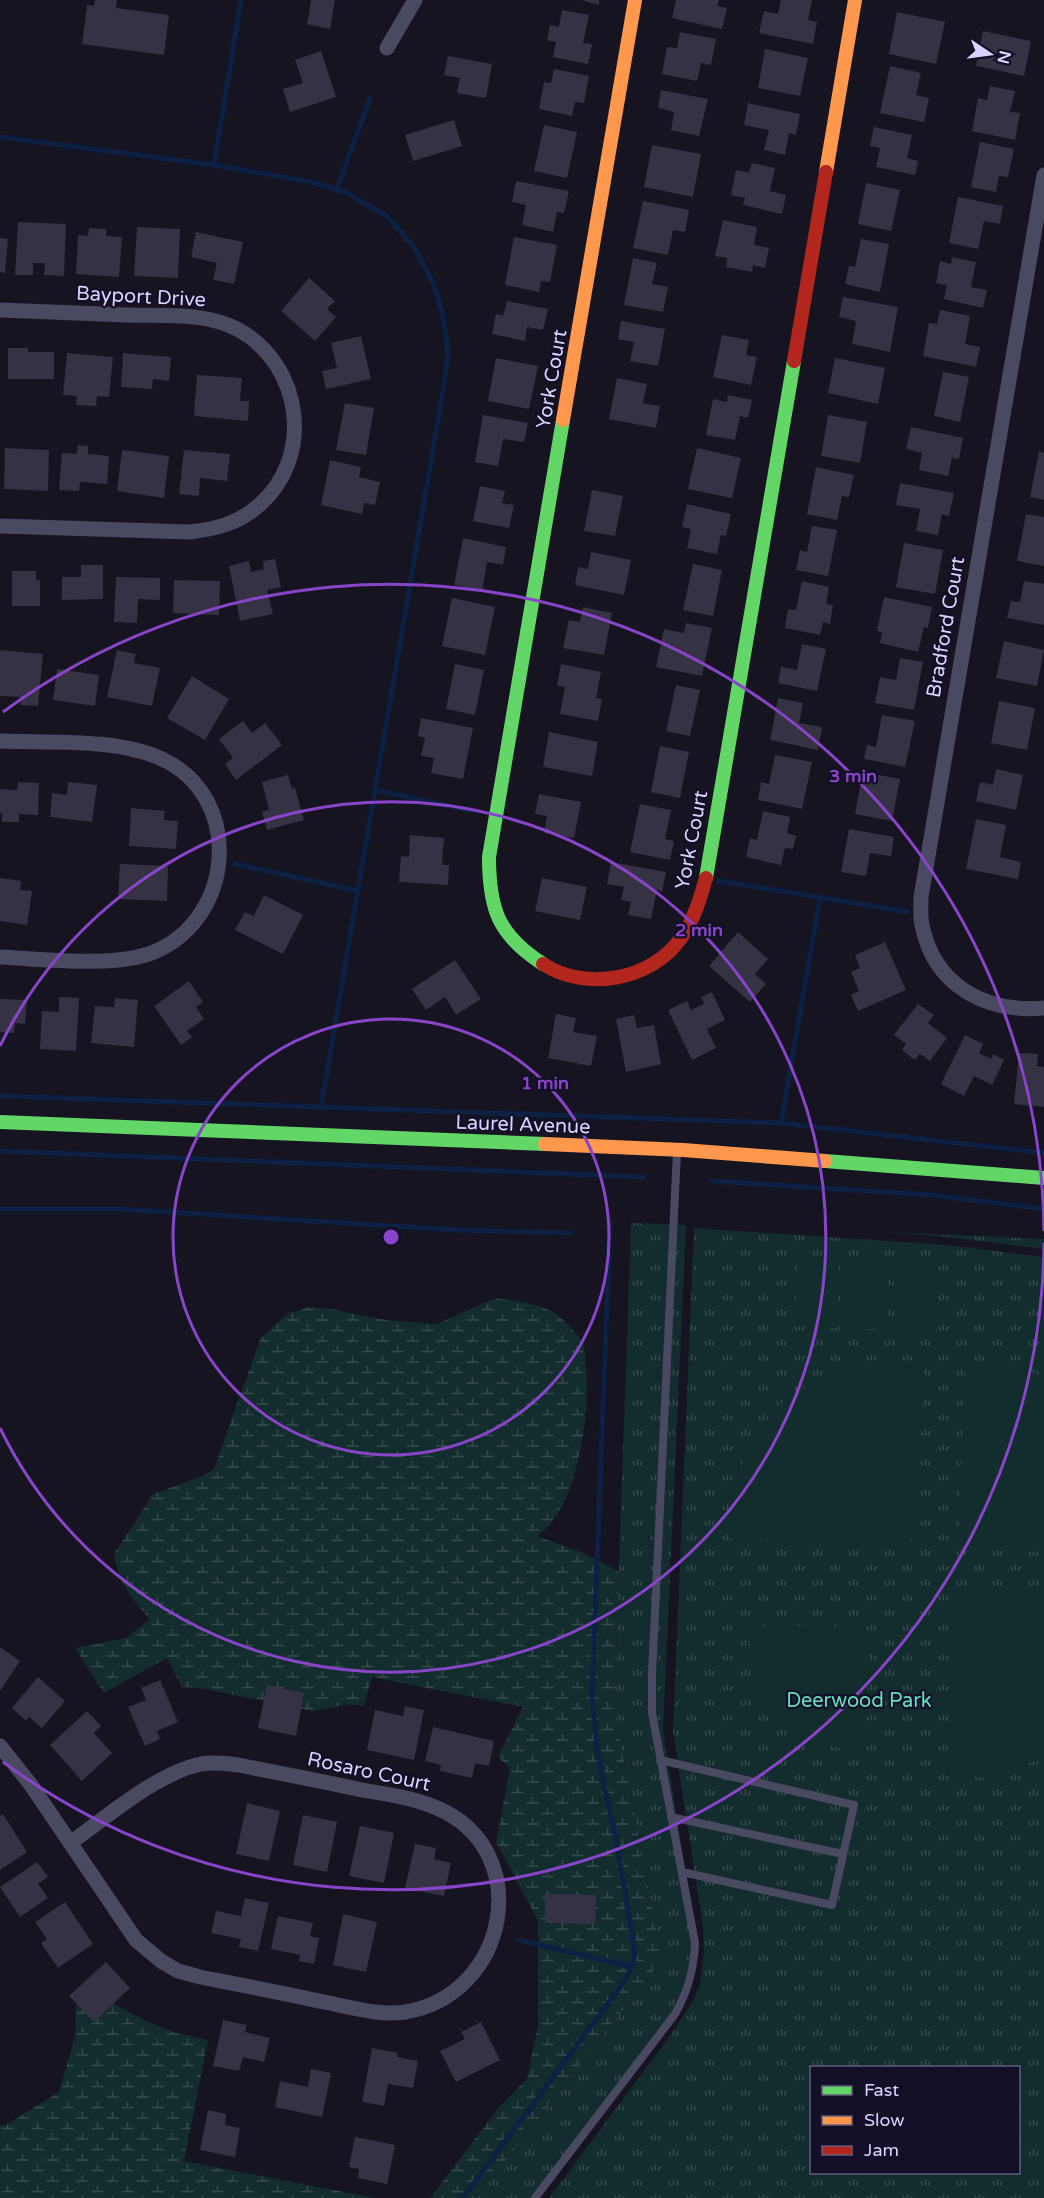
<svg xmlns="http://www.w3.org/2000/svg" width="1044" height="2198" font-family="'Varela Round',sans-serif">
  <defs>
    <pattern id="wetland-marsh" width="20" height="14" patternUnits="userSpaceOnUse" patternTransform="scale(1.5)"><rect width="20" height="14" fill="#132c2d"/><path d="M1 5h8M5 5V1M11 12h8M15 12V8" fill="none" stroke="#354a4c"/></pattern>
    <pattern id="park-tufts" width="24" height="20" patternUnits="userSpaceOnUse" patternTransform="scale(1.5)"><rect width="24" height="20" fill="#132c2d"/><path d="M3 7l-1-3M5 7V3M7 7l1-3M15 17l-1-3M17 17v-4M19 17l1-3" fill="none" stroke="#354a4c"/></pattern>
  </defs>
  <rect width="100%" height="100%" fill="#161421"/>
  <path fill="url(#wetland-marsh)" d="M 495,1298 C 511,1300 543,1304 556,1314 C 565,1320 575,1332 581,1340 C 586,1346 585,1359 586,1367 C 591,1412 578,1509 537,1536 L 586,1554 L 619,1572 L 614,1708 L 662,1959 L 477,2198 L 430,2198 L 500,2106 L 527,2079 L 538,2025 L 538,1921 L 496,1842 L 510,1768 L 498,1757 L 523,1707 L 372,1677 L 364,1706 L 351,1704 L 313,1711 L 199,1688 L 182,1687 L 167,1658 L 104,1693 L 75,1648 L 126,1638 L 150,1619 C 130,1597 119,1583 114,1554 L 153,1494 L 202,1476 L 214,1469 L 260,1339 L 287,1314 L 309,1307 L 331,1309 L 386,1320 L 437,1324 Z
    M 103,1998 L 148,2022 L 173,2032 L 208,2040 L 184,2161 L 375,2198 L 0,2198 L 0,2125 L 6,2125 L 59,2092 L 75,2037 L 76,2004 Z"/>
  <path fill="url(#park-tufts)" fill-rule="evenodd" d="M 631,1223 L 686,1225 L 663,1730 L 694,1926 L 695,1951 L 685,1998 L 538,2198 L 477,2198 L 662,1959 L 614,1708 Z
    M 694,1228 L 947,1245 L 1044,1257 L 1044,2198 L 549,2198 L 670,2036 L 693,2001 L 700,1985 L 704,1951 L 703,1926 L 673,1731 ZM 812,2068 L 1018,2068 L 1018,2172 L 812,2172 Z
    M 885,1232 L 1044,1239 L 1044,1249 L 947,1237 Z"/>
  <path fill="#132c2d" d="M 798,1256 L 839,1258 L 836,1328 L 795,1326 Z
    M 847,1258 L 889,1260 L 886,1330 L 844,1328 Z
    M 896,1261 L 938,1262 L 935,1332 L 894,1330 Z
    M 891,1359 L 924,1362 L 917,1533 L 903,1547 L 730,1538 C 731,1436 788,1369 891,1359 Z
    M 987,1363 L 1004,1365 L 1044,1376 L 1044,1552 L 969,1548 L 958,1536 L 966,1364 Z
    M 967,1590 L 1044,1593 L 1044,1757 L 989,1778 L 947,1775 L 955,1602 Z
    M 750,1626 L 858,1627 L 869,1639 L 866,1748 C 821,1754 773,1728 757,1685 C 749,1666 749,1646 750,1626 Z"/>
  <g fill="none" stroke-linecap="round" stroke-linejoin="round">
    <path stroke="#0d2144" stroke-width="5" d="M 0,137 L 214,165 L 312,182 L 347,193 L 388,217 L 416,250 L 434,285 L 444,321 L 448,354 L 443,391 L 321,1107
      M 214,165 L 241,0
      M 337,189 L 370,98
      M 375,790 L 472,811
      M 235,864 L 358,891
      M 719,881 L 908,912
      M 0,1096 L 781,1123 L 1044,1153
      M 781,1123 L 820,898
      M 0,1151 L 644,1177
      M 711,1181 L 931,1195 L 1044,1209
      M 0,1209 L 119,1209 L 457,1230 L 570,1233
      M 519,1940 L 632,1967
      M 463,2198 L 621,1986 L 632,1967 L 635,1953 L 618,1850 L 598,1755 L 592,1696 L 610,1222"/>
  </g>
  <path fill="#343243" d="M 95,0 L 117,0 L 116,8 L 169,15 L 164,55 L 82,44 L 87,5 L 94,6 Z
    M 311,0 L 335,0 L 330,29 L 307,24 Z
    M 581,0 L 599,0 L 599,5 Z
    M 676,0 L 719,0 L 717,6 L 727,8 L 722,29 L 672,18 Z
    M 781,0 L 812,0 L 808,20 L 817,22 L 813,44 L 759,33 L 764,11 L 778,14 Z
    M 562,10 L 589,15 L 583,43 L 592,44 L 588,64 L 553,57 L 556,42 L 547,40 L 550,25 L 559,27 Z
    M 897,12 L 945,22 L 936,64 L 889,54 Z
    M 983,31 L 1031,41 L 1024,76 L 976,66 Z
    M 680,32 L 716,39 L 711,65 L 701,63 L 697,81 L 662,74 L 667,47 L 677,48 Z
    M 765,49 L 808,58 L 800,96 L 758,88 Z
    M 321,51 L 336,97 L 290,112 L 283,89 L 303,83 L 295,60 Z
    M 448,56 L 492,64 L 486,98 L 457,93 L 460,78 L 444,75 Z
    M 890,66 L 921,73 L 916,95 L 929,98 L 924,122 L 880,113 Z
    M 554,69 L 589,76 L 584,103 L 575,102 L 572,116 L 539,109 L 544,82 L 551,83 Z
    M 990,86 L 1015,91 L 1010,112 L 1020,113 L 1015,140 L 972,131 L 978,98 L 987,100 Z
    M 661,90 L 708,99 L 699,136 L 671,130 L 674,112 L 658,108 Z
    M 748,103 L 800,114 L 796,135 L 789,133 L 785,155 L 764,150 L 769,130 L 744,125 Z
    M 454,120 L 462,146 L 413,161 L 405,135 Z
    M 544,125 L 577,132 L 567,178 L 534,171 Z
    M 874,127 L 912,135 L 907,158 L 918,161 L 915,175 L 876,167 L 880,148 L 870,146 Z
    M 980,142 L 1014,149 L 1008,177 L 999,176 L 996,192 L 971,187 Z
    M 652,145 L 701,154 L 693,197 L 644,187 Z
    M 752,163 L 775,168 L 770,191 L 786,195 L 782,214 L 743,205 L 745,198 L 731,195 L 736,170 L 749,173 Z
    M 516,181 L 569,191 L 564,213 L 557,212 L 553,232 L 522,225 L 526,205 L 512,202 Z
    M 866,183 L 900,190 L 891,231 L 858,224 Z
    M 958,197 L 1003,206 L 1000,224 L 984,221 L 978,249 L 949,243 Z
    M 643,201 L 689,210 L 685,232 L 673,230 L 668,255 L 633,248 Z
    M 723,220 L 757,227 L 754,245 L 769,248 L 765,268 L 753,265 L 752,272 L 726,267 L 727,258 L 715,256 Z
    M 18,222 L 66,224 L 64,276 L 44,275 L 45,263 L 33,263 L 33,275 L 15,275 Z
    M 137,227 L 180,229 L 178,278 L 134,276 Z
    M 89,228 L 106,229 L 106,236 L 122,237 L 119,277 L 76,274 L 78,235 L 88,236 Z
    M 196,232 L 243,242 L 234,284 L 213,280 L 217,263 L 191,257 Z
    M 514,237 L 557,245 L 550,282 L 541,281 L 539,292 L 505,285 Z
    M 0,238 L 8,239 L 5,273 L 0,272 Z
    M 861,239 L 889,244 L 880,292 L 845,284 L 849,266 L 855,267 Z
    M 952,257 L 976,262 L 971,287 L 987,290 L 983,308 L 944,299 L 947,285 L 936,283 L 940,261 L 951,264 Z
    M 633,258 L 657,263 L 652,284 L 668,287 L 663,312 L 624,305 Z
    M 309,278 L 335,301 L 327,309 L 336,317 L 315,341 L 281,311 Z
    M 843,297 L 898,307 L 890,352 L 852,344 L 856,321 L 839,317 Z
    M 507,301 L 548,309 L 543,330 L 527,327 L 525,341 L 492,334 L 496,314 L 503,316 Z
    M 940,310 L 970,316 L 965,344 L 980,347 L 976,367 L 923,356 L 929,323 L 937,324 Z
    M 621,321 L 665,329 L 658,366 L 630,361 L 634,342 L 618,339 Z
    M 722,335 L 749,340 L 746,355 L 757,357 L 751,385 L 713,377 Z
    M 361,336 L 371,379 L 326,389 L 322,371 L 337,368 L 331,343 Z
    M 8,348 L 28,348 L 28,352 L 54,352 L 54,379 L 8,379 Z
    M 67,353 L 113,357 L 109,397 L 97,396 L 96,406 L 76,405 L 77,396 L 63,395 Z
    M 123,353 L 171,357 L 169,381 L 153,379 L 152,389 L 121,387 Z
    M 496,358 L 538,366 L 529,409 L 488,401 Z
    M 835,358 L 885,368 L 878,404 L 828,393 Z
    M 943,372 L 969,377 L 960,422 L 934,416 Z
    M 197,375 L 242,378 L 240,401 L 249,401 L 248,421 L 194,416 Z
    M 617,378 L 647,384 L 643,403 L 660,406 L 656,428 L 609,419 Z
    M 728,395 L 752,400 L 748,418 L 740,416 L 735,440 L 706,435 L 713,399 L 727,402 Z
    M 345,403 L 374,408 L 366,455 L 336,450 Z
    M 483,415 L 528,423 L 524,442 L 503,439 L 498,466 L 475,462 Z
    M 828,415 L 867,422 L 860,463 L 821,456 Z
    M 911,427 L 963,438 L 959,459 L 952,458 L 948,476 L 919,470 L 922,453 L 906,449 Z
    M 78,445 L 88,446 L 88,454 L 109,456 L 107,484 L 80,482 L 79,491 L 59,490 L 62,453 L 77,454 Z
    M 5,448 L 49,450 L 48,491 L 4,489 Z
    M 697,448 L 741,458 L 732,498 L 688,489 Z
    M 122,450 L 169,456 L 164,498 L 117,491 Z
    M 184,450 L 230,454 L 227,481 L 200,478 L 199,496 L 179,494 Z
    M 1039,451 L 1044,453 L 1044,500 L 1030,497 Z
    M 330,460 L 361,467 L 359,477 L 380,482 L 375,505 L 364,503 L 362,514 L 321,505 Z
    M 816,467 L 854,475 L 849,497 L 842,496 L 837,520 L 807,514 Z
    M 900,483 L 954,493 L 949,516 L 942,514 L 938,535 L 916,531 L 920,509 L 896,505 Z
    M 480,486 L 505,491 L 502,503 L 514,505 L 509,528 L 473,521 Z
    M 592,490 L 623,496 L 615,536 L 584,531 Z
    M 687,504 L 731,514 L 726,536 L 721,535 L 717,554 L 687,548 L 691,529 L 682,527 Z
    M 1026,514 L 1044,517 L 1044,566 L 1017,561 Z
    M 812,526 L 837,530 L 828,576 L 796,570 L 800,550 L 807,552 Z
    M 463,538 L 506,547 L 503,565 L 487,562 L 482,591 L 454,585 Z
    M 904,543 L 943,550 L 935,594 L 896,587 Z
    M 591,552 L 631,560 L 624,595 L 575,585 L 578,567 L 588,569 Z
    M 275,559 L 281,587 L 267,590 L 273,614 L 240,621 L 229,566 L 249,561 L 251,572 L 264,569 L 263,561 Z
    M 693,564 L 722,570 L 713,616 L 683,610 Z
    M 81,565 L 103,565 L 103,599 L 62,600 L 62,577 L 81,577 Z
    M 12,571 L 36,571 L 36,580 L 40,580 L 40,606 L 12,606 Z
    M 116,577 L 160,578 L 160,600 L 138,599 L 137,623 L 114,622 Z
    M 174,580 L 220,581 L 219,615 L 173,613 Z
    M 802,581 L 829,587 L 826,604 L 833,605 L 830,624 L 823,622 L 820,635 L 785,628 L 788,609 L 796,610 Z
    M 1024,581 L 1044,584 L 1044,625 L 1007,618 L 1011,601 L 1020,602 Z
    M 884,597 L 932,607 L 928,628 L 924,627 L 918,652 L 880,643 L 882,632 L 877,631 Z
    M 452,598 L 495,607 L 485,655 L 442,646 Z
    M 583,607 L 612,613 L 604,655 L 563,648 L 569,620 L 580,622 Z
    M 686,623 L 712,628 L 702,676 L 656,667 L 664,629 L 684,633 Z
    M 1004,641 L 1044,650 L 1037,686 L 996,678 Z
    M 802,644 L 826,649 L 817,691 L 778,683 L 781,667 L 797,670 Z
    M 0,650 L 43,654 L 38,706 L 20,705 L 21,697 L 0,696 Z
    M 117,650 L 136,654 L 134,663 L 160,668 L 152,706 L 107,697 Z
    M 900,658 L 923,662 L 914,710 L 875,703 L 880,677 L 896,680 Z
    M 455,664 L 484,670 L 475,715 L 446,709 Z
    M 561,664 L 601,672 L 596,698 L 602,699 L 598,721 L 560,714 L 565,687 L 557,686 Z
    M 57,669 L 99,675 L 95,706 L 53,700 Z
    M 192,676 L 229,699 L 205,740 L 167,718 Z
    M 676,685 L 700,690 L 690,736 L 666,731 Z
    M 778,698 L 803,703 L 799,723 L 822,727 L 818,750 L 770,740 Z
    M 999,701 L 1035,708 L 1027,750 L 991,743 Z
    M 882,715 L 915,721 L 905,767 L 864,759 L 867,745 L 876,747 Z
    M 421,718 L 473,728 L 463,779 L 431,773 L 434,758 L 421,756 L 425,738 L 418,736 Z
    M 243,721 L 252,733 L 265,723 L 282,745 L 236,780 L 225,764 L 233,758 L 219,739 Z
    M 549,732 L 598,742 L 592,776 L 543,767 Z
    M 660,746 L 689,752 L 680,798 L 651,792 Z
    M 775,755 L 812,762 L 802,809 L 758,800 L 761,782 L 769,784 Z
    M 996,769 L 1023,775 L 1016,810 L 976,801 L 980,782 L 993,785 Z
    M 863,772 L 900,779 L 892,821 L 855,814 Z
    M 288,775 L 292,789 L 295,788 L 304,820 L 267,830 L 262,812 L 269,810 L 262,782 Z
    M 18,782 L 39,783 L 38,815 L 19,814 L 19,822 L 2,822 L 2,813 L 0,813 L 0,789 L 17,790 Z
    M 68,782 L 97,785 L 92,822 L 50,817 L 52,793 L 67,795 Z
    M 539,794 L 581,802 L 574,838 L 544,833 L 547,816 L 535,814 Z
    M 640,804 L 671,810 L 665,839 L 674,841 L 670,860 L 630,852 Z
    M 131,808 L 165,811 L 164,820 L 178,821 L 176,849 L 129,846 Z
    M 763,811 L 790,817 L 787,833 L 796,836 L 793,849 L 785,848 L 781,865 L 746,857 L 750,838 L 757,840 Z
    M 976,819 L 1006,825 L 1000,857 L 1021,862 L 1018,879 L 966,869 Z
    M 849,829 L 894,837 L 891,856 L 870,853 L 866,876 L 841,872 Z
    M 410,835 L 444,838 L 442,865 L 449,865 L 448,885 L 399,882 L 401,856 L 409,857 Z
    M 611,862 L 666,872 L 662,892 L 657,890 L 651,919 L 628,915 L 631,902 L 621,900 L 624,887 L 607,884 Z
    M 120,864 L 168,866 L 167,901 L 118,899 Z
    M 0,878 L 21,881 L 20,890 L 32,891 L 27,925 L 0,921 Z
    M 542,878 L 587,887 L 580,920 L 535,911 Z
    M 264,895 L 303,915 L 283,954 L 235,930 L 245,912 L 254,916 Z
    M 738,932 L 768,959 L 755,974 L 766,984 L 750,1002 L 709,966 Z
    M 885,942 L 906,990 L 858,1011 L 851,995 L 859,991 L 851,972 L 860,968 L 855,955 Z
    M 455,960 L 481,999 L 456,1015 L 445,997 L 426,1010 L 412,989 Z
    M 189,981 L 203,1002 L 196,1007 L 204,1019 L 187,1031 L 192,1037 L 181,1045 L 154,1006 Z
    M 712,992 L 725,1020 L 707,1029 L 716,1048 L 692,1060 L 668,1010 L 687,1001 L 691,1010 L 704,1004 L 701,997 Z
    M 59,997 L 79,998 L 76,1051 L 40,1049 L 42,1011 L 59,1012 Z
    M 115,998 L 138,1000 L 134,1047 L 91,1043 L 95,1006 L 114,1007 Z
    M 0,999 L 27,1000 L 25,1024 L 15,1023 L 14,1033 L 0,1032 Z
    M 918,1004 L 934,1015 L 928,1023 L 947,1038 L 930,1061 L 920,1054 L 915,1060 L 902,1050 L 906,1044 L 894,1035 Z
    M 556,1014 L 576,1018 L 573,1032 L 597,1036 L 591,1066 L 548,1058 Z
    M 634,1015 L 637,1028 L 654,1025 L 661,1064 L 626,1072 L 616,1019 Z
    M 965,1035 L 983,1044 L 979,1053 L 991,1059 L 993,1054 L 1004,1060 L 992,1085 L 974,1076 L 964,1096 L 941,1084 Z
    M 1019,1053 L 1038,1054 L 1037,1066 L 1044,1067 L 1044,1107 L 1014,1104 Z
    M 0,1647 L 20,1661 L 0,1691 Z
    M 38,1677 L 65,1701 L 42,1728 L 29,1717 L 26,1721 L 12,1708 Z
    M 160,1680 L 178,1722 L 157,1731 L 160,1739 L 145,1746 L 128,1707 L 146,1700 L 141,1688 Z
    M 267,1685 L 304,1693 L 296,1736 L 258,1728 Z
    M 405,1706 L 424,1710 L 414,1760 L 367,1750 L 375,1710 L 403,1716 Z
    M 87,1711 L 101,1726 L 94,1733 L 112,1753 L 82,1781 L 50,1745 Z
    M 433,1727 L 494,1741 L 489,1766 L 475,1763 L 472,1778 L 440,1771 L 441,1765 L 425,1761 Z
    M 247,1803 L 280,1811 L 269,1861 L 236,1854 Z
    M 3,1814 L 27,1852 L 0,1870 L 0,1816 Z
    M 303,1815 L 337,1822 L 327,1872 L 293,1865 Z
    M 360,1826 L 394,1833 L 384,1883 L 349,1876 Z
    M 415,1844 L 436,1848 L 434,1859 L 451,1863 L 444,1896 L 405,1888 Z
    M 37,1862 L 48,1877 L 38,1884 L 48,1898 L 20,1917 L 0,1887 Z
    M 545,1894 L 596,1895 L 595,1924 L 545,1923 Z
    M 245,1898 L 269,1903 L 258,1951 L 239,1947 L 241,1939 L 211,1933 L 216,1911 L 241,1916 Z
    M 65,1902 L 93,1944 L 58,1968 L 41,1943 L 47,1939 L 35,1922 Z
    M 343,1914 L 377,1922 L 366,1972 L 333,1965 Z
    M 278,1916 L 313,1923 L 310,1936 L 319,1938 L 314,1964 L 299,1961 L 300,1955 L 271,1949 Z
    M 106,1962 L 130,1988 L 94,2022 L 69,1996 Z
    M 223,2020 L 247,2025 L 245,2032 L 270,2038 L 264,2062 L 243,2057 L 239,2071 L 213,2066 Z
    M 481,2022 L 500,2060 L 456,2082 L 440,2051 L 465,2039 L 461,2032 Z
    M 372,2048 L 398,2053 L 397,2057 L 418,2061 L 413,2088 L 388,2084 L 384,2106 L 362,2102 Z
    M 311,2069 L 331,2073 L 322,2117 L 275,2107 L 280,2081 L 308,2087 Z
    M 208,2110 L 226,2114 L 225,2125 L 240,2128 L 235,2157 L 200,2150 Z
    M 355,2137 L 395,2145 L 387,2184 L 358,2178 L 359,2169 L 349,2167 Z"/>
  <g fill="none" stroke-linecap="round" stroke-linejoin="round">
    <path stroke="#4a4962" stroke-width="8" d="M 660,1760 L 854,1805 L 832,1905 L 682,1872
      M 671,1817 L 843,1854
      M 535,2198 L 675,2014 C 688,1991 694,1970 695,1943 L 652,1713 L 652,1674 L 677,1152"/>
    <path stroke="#4a4962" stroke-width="15" d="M 387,48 L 415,0
      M 1044,175 L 921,897 C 921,906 920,916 922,925 C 934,986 986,1013 1044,1008
      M 0,310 C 42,312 85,313 127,315 C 163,316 206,312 239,330 C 303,366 315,459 257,507 C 237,524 215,529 190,532 L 0,526
      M 0,741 C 50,743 117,738 162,759 C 244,797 235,918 154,952 C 116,968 42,959 0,957
      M 0,1746 L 31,1785 L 136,1940 L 161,1961 L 178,1971 L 200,1977 C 241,1985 283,1993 324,2002 C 351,2007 378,2016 405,2012 C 509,1995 536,1850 437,1808 C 414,1798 387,1794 362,1790 C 321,1781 279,1773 238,1765 C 225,1763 213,1762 201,1764 C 157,1773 107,1817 70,1843"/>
    <path stroke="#63d668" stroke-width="14" d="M 706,878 L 794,361
      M 543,964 C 498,935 489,909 489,857 L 563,420
      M 0,1122 L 545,1144
      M 825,1161 L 1044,1178"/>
    <path stroke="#ff974d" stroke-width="14" d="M 826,172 L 855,0
      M 563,420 L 635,0
      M 545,1144 L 683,1150 L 825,1161"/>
    <path stroke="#b3261e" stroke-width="14" d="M 794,361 L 826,172
      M 543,964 C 586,992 652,980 681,938 C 694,920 700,899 706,878"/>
  </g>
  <g fill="none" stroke="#8945c9" stroke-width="3">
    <circle cx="391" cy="1237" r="218"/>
    <path d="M0 1046A435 435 0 1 1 0 1428"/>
    <path d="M1044 1243A653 653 0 0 1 3 1762M3 712A653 653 0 0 1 1044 1231"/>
  </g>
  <g text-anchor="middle" stroke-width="4.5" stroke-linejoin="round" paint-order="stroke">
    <g font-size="20" fill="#d9d4ff" stroke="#130f26">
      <text transform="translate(141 296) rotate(3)" y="7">Bayport Drive</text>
      <text transform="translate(551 379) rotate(-80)" y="7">York Court</text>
      <text transform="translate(945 627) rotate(-80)" y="7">Bradford Court</text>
      <text transform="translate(691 840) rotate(-79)" y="7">York Court</text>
      <text transform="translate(523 1124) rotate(2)" y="7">Laurel Avenue</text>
      <text transform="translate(369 1771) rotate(12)" y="7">Rosaro Court</text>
    </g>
    <g font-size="20" fill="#5fe0c0" stroke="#130f26">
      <text x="859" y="1707">Deerwood Park</text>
    </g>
  </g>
  <circle cx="391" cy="1237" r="9" fill="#8945c9" stroke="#130f26" stroke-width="3"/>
  <g font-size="18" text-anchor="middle" font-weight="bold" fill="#8945c9" stroke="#130f26" stroke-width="4.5" stroke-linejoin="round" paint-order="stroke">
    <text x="853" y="782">3 min</text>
    <text x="699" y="936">2 min</text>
    <text x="545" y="1089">1 min</text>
  </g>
  <rect x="810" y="2066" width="210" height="108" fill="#130f26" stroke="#625e7d" stroke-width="1.5"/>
  <rect x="822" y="2086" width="30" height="9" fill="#63d668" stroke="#625e7d" stroke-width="1.5"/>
  <text x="864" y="2096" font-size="18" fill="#d9d4ff">Fast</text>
  <rect x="822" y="2116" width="30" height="9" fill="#ff974d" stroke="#625e7d" stroke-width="1.5"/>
  <text x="864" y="2126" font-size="18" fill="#d9d4ff">Slow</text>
  <rect x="822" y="2146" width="30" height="9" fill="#b3261e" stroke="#625e7d" stroke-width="1.5"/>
  <text x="864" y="2156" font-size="18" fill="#d9d4ff">Jam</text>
  <g transform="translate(990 54) rotate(103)" stroke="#130f26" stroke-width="4.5" paint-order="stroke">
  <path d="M0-4.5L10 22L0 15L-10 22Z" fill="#d9d4ff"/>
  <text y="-9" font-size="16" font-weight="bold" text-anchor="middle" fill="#d9d4ff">N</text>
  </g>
</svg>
